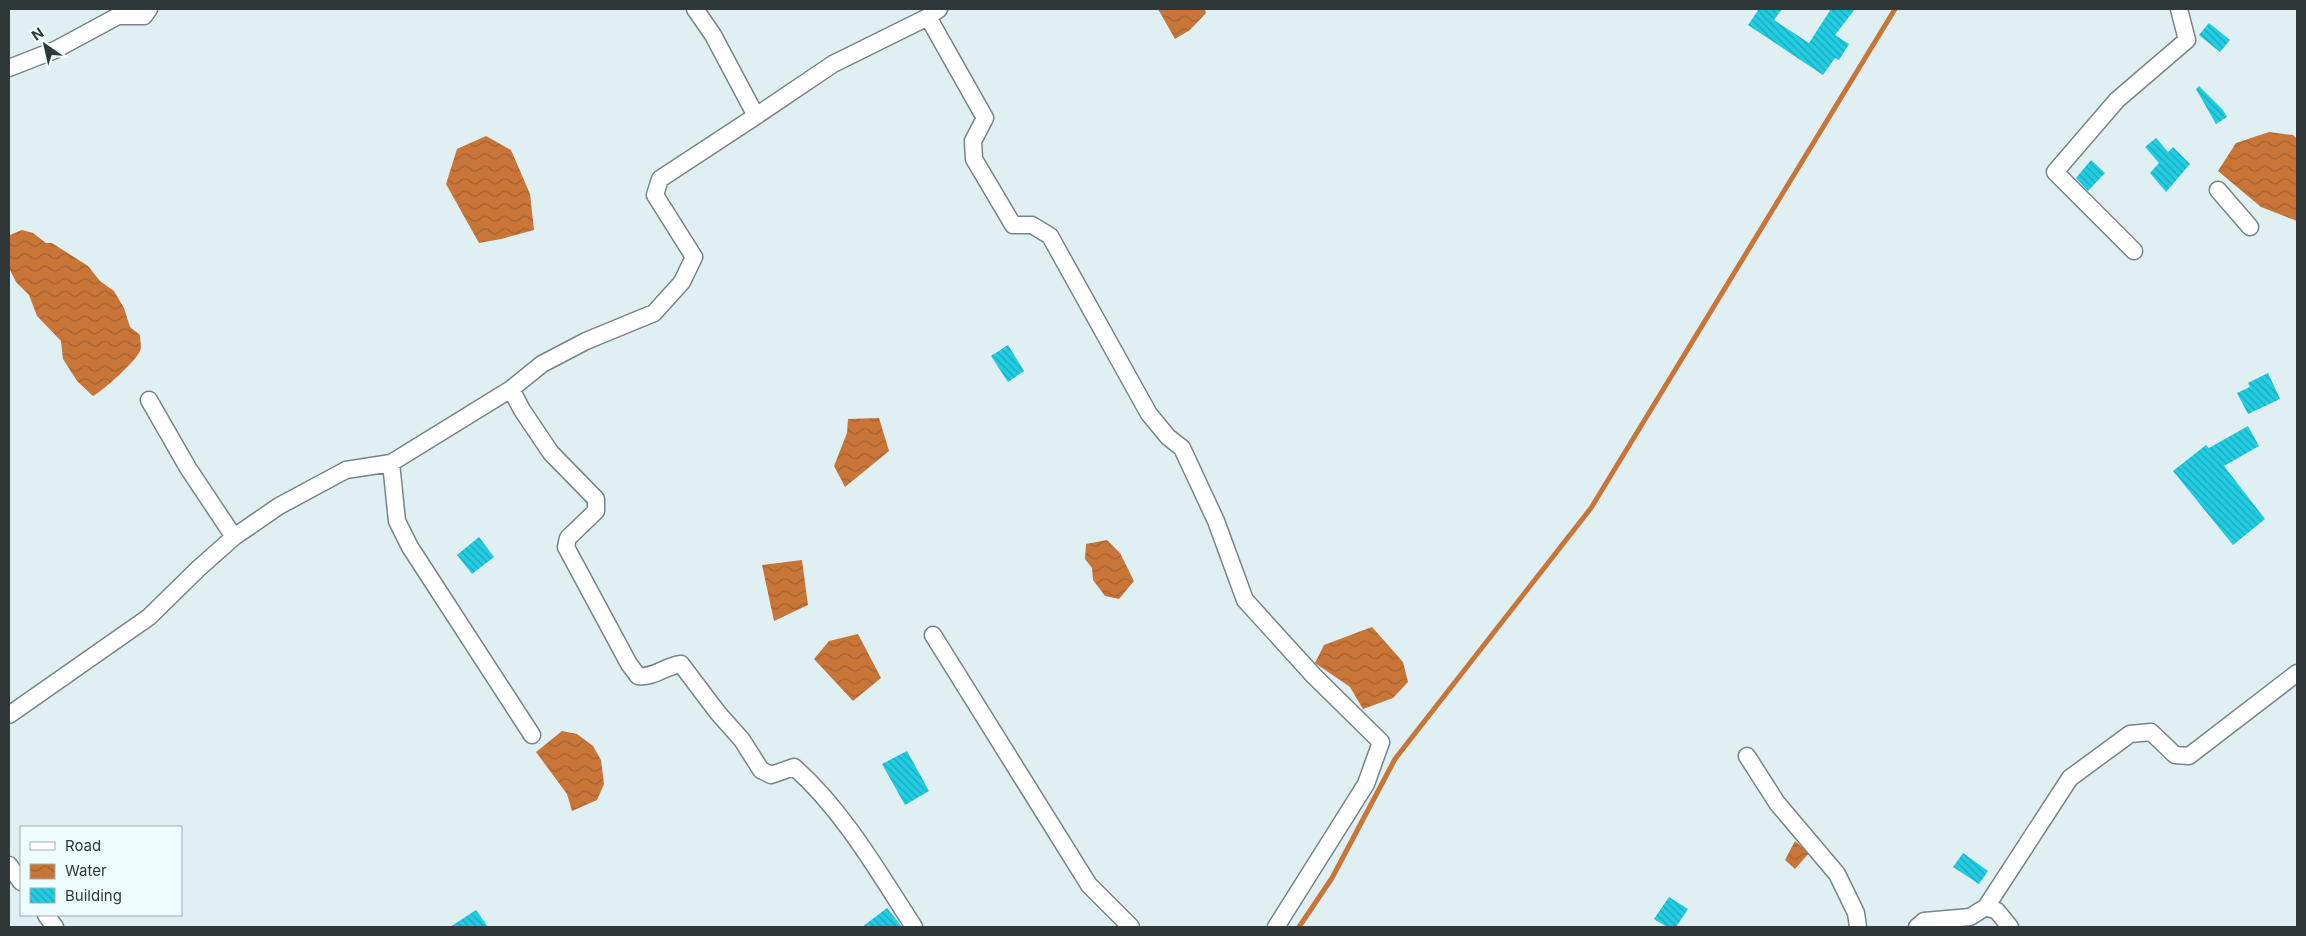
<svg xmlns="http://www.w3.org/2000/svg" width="2306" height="936" font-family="Inter,sans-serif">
  <defs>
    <pattern id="water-waves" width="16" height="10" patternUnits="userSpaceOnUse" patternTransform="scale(1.25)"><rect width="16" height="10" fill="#c97538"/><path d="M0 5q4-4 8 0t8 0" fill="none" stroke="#a46130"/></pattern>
    <pattern id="building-back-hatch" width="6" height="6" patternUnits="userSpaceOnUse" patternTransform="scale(1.25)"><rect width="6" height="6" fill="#21cde3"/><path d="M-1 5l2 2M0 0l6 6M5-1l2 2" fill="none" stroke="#1da7b9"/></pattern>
  </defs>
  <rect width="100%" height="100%" fill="#dfeff2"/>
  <path fill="url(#water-waves)" d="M 1158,9 L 1205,9 L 1206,13 L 1190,30 L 1175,39 Z
    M 2269,132 L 2293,135 L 2297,139 L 2297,221 L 2261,207 L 2218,171 L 2236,143 Z
    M 486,136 L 511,150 L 530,194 L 534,230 L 501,239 L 479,243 L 446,184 L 457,149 Z
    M 22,230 L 33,233 L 46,243 L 52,243 L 88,266 L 100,281 L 114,291 L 124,308 L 130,327 L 140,335 C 140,340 142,347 140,351 C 136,361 103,391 93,396 L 77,381 L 63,359 L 61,341 L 37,316 L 29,295 L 16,282 L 9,268 L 9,238 L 10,235 Z
    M 879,418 L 889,451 L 845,487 L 834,466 L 847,433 L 848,419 Z
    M 1107,540 L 1120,553 L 1134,581 L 1119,599 L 1105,596 L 1093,580 L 1092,568 L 1085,559 L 1086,544 Z
    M 802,560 L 808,605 L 774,621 L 762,565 Z
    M 1372,627 L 1403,662 L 1408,682 L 1393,698 L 1363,709 L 1350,687 L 1315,663 L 1324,645 Z
    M 858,634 L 881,678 L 853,701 L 814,659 L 829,641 Z
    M 562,731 L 577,734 L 593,746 L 601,760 L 604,784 L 597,800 L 572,811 L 567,794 L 536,752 Z
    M 1795,841 L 1809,853 L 1795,869 L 1785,860 Z"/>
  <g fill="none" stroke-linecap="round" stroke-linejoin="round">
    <path stroke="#c97538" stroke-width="5" d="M 1299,927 L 1332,878 L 1395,759 L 1591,508 L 1895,9"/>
  </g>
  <path fill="url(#building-back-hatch)" d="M 1759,9 L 1782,9 L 1774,20 L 1809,43 L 1831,9 L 1855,9 L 1835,35 L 1849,44 L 1839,60 L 1835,58 L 1823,75 L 1748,25 Z
    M 2209,23 L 2230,40 L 2220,52 L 2199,35 Z
    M 2199,86 L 2223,110 L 2227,117 L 2216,124 L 2196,89 Z
    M 2156,138 L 2168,152 L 2173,147 L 2190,164 L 2166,192 L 2150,173 L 2159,163 L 2145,147 Z
    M 2091,160 L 2105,173 L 2088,191 L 2076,178 Z
    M 1008,345 L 1024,371 L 1008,382 L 991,356 Z
    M 2268,373 L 2280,399 L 2248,414 L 2237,393 L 2250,387 L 2248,383 Z
    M 2248,426 L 2259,446 L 2224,466 L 2265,519 L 2233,545 L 2173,471 L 2206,445 L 2209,448 Z
    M 479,537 L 494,557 L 472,574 L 457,555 Z
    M 907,751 L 929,791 L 905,805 L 882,764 Z
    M 1963,853 L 1988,871 L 1979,884 L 1953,867 Z
    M 1669,897 L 1688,909 L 1676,927 L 1667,927 L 1654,919 Z
    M 887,908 L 902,927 L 862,927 Z
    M 476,910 L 488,927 L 450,927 Z"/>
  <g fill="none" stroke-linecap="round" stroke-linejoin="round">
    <defs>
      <path id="minor" d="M 695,9 L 713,35 L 756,116 L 833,64 L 928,17 L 939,9
        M 928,17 L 985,118 L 973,141 L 974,159 L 1013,225 L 1032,225 L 1050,236 L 1149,414 L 1168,437 L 1182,448 L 1216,521 L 1245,600 L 1314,676 L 1381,742 L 1366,784 L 1276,927
        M 9,68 L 55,50 L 118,16 L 144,16 L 149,9
        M 2218,190 L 2250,227
        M 2134,251 L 2055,172 L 2117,100 L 2187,40 L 2179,9
        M 511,389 L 522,410 L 551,453 L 596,499 L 596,511 L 568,538 L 566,547 L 629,664 L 638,676 C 654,678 665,666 681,664 L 718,713 L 742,740 L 761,770 L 771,775 L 794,767 C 843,810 879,873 914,927
        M 149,400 L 188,468 L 234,537
        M 391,463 L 397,521 L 410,547 L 532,735
        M 933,635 L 1089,885 L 1131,927
        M 9,715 L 149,617 L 199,568 L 234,537 L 279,506 L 346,470 L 391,463 L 511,389 L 542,364 L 586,341 L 654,313 L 682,282 L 694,257 L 655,195 L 660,179 L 756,116
        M 1747,756 L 1777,803 L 1837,874 L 1856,913 L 1858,927
        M 9,865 L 21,882
        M 1986,907 L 1997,911 L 2010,927
        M 46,915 L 55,927
        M 1917,927 L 1924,921 L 1970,917 L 1986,907 L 2070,778 L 2130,734 L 2151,732 L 2175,755 L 2189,756 L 2297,673"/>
    </defs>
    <use href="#minor" stroke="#778588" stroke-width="19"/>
    <use href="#minor" stroke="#fff" stroke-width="16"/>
  </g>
  <rect width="2306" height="936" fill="none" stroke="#303738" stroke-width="20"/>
  <rect x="20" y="826" width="162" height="90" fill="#ecfcff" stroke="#a1adaf"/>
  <rect x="30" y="842" width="25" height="8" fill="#ffffff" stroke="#a1adaf"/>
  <text x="65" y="851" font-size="15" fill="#303738">Road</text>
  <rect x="30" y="864" width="25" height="15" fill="url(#water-waves)" stroke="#a1adaf"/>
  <text x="65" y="876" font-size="15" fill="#303738">Water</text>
  <rect x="30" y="888" width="25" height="15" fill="url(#building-back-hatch)" stroke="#a1adaf"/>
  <text x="65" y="901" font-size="15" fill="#303738">Building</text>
  <g transform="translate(45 45) rotate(326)" stroke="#ecfcff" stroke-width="4" paint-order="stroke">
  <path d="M0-4L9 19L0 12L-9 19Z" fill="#303738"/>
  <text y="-8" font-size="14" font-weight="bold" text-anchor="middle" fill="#303738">N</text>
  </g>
</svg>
